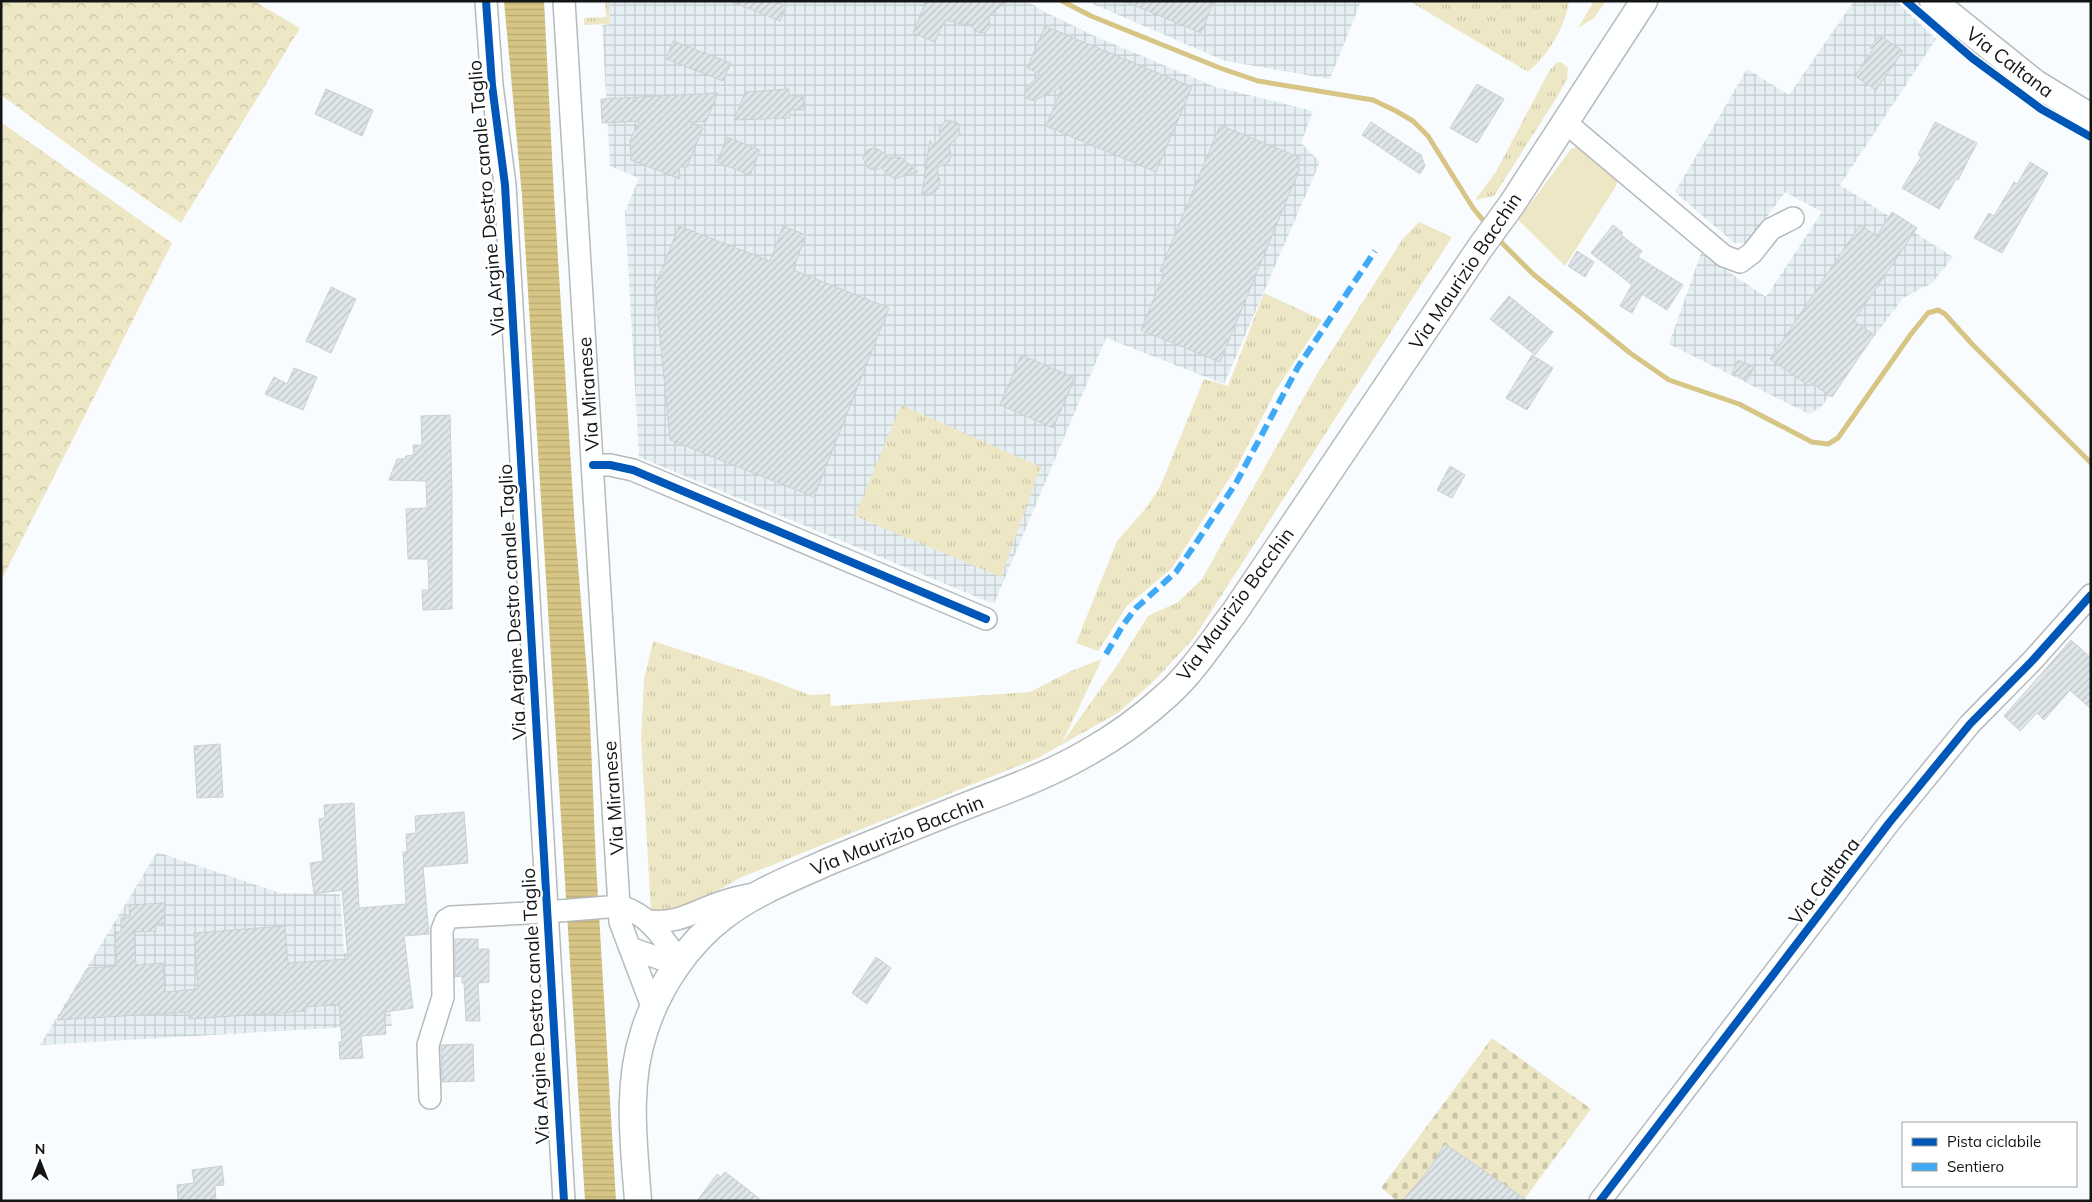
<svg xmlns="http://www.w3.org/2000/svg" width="2092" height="1202" font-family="Mulish,sans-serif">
  <defs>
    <pattern id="industrial-grid" width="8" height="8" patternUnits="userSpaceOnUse" patternTransform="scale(1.25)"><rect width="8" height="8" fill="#e6eff3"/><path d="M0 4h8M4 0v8" fill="none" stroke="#c4cccf"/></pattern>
    <pattern id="grass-tufts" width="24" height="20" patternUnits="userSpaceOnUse" patternTransform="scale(1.25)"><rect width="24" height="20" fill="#eee7c6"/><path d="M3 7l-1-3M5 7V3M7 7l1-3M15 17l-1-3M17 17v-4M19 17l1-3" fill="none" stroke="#cbc5a9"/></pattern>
    <pattern id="forest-crowns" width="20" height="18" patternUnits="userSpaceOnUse" patternTransform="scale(1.25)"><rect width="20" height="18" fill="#eee7c6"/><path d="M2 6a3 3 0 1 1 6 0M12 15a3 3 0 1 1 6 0" fill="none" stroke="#cbc5a9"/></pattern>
    <pattern id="cemetery-stones" width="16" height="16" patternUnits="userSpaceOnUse" patternTransform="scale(1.25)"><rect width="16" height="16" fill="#eee7c6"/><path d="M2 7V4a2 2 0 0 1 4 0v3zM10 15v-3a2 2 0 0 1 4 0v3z" fill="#cbc5a9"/></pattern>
    <pattern id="water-rules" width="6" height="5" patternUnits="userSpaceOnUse" patternTransform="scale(1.25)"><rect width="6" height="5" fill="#d6c584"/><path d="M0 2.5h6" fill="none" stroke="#b7a871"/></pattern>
    <pattern id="building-hatch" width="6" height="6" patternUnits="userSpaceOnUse" patternTransform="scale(1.25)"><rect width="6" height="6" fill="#dee6ea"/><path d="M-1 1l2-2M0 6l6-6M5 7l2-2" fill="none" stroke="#bdc4c8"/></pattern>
  </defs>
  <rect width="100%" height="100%" fill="#f9fcfe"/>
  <path fill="url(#industrial-grid)" d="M 609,1 L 1027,1 L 1045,12 L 1099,38 L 1216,87 L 1313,111 L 1301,143 L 1320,162 L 1224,384 L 1106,338 L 994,604 L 639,457 L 625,212 L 639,178 L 610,166 L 602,25 L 610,24 Z
    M 1086,1 L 1361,1 L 1330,79 L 1225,61 Z
    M 1854,1 L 1896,1 L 1936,39 L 1840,185 L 1953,257 L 1932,283 L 1903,298 L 1821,407 L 1809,414 L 1669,344 L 1701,253 L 1766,297 L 1822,212 L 1785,192 L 1748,243 L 1734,243 L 1675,192 L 1747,69 L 1789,95 Z
    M 157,852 L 280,893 L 340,894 L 344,953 L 386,953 L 392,1026 L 333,1028 L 40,1045 Z"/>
  <path fill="url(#grass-tufts)" d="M 605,1 L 609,1 L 610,24 L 584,25 L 584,18 L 606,17 Z
    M 1409,1 L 1569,1 C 1565,28 1548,55 1528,72 Z
    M 1561,62 L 1568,68 L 1567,79 L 1557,97 L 1494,196 L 1475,200 L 1496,172 L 1549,71 L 1556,63 Z
    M 1419,222 L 1452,237 L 1194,638 L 1154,681 L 1118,713 L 1038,758 L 740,878 L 689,907 L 651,912 L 641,738 L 644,680 L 653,641 L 763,677 L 810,695 L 830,694 L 831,706 L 1030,692 L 1071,671 L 1102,659 L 1062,743 L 1116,667 L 1148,616 L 1178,602 L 1202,579 L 1317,374 L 1402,240 Z
    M 1264,293 L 1322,320 L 1276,390 L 1238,465 L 1172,568 L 1127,606 L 1098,651 L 1076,643 L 1117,541 L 1146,508 L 1160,487 L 1204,379 L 1228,386 Z
    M 901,405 L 1041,467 L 1001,577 L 855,516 Z"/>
  <path fill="url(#forest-crowns)" d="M 1,1 L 254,1 L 300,28 L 181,223 L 96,165 L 1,95 Z
    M 1,122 L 172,243 L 1,581 Z"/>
  <path fill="url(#cemetery-stones)" d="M 1492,1038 L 1591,1109 L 1523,1201 L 1397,1201 L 1381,1188 Z"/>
  <path fill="#eee7c6" d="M 1594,1 L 1606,1 L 1594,18 L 1578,28 Z
    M 1579,146 L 1615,176 L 1617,181 L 1616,186 L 1565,266 L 1518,220 L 1571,149 Z"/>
  <path fill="url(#water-rules)" d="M 504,1 L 544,1 L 554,195 L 575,529 L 589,697 L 596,863 L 616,1201 L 585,1201 L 522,196 Z"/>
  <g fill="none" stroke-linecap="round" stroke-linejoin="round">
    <path stroke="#d6c584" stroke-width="5" d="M 1062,1 L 1091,16 L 1220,68 L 1258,81 L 1373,100 L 1396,111 L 1413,121 L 1428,136 L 1473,208 L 1487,225
      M 1497,238 L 1533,274 L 1630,353 L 1669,380 L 1739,404 L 1812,442 L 1828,444 L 1838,438 L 1911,334 L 1928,313 L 1938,310 L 1945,314 L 1972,344 L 2091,463"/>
  </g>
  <path fill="url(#building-hatch)" stroke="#cdcfd0" d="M 774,1 L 786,6 L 780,21 L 732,2 Z
    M 926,1 L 1007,1 L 989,16 L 990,27 L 986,32 L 980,33 L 974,30 L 970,24 L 961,24 L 945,20 L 935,42 L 913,33 Z
    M 1124,1 L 1214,1 L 1201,33 Z
    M 1045,26 L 1192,87 L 1156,172 L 1046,126 L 1062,87 L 1034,101 L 1026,98 L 1024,93 L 1026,88 L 1040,74 L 1027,68 Z
    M 1879,35 L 1903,51 L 1876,90 L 1855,76 L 1873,49 L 1870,48 Z
    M 673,41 L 731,63 L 723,81 L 666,59 Z
    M 1477,84 L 1504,99 L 1477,143 L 1450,128 Z
    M 326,89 L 373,110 L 362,136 L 315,114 Z
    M 789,89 L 789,96 L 803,96 L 804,110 L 790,110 L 790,118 L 734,120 L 745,92 Z
    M 718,93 L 706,122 L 690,122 L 703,128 L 687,167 L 679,167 L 680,179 L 631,160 L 630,140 L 639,121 L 602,123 L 601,99 Z
    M 947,120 L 958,123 L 960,134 L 949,146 L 951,155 L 949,162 L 937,168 L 940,182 L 938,189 L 931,194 L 922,194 L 930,140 L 933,146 L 940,139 L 939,127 Z
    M 1371,122 L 1421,155 L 1425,166 L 1420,174 L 1362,135 Z
    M 1935,122 L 1977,143 L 1958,180 L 1956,179 L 1939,209 L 1902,188 L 1921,157 L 1918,155 Z
    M 1220,125 L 1301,158 L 1297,167 L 1300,168 L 1220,362 L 1141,330 L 1164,273 L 1160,271 Z
    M 727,137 L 760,150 L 750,175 L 717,162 Z
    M 872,148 L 880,150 L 889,158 L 895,157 L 902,158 L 918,172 L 894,179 L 881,168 L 875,170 L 868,168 L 863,158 L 866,151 Z
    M 2030,162 L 2048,173 L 2002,253 L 1974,238 L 1989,213 L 1994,216 L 2014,182 L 2017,184 Z
    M 1892,212 L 1917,228 L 1854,321 L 1874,335 L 1832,397 L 1808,381 L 1806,384 L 1770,359 L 1860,225 L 1877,236 Z
    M 1613,225 L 1623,233 L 1621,235 L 1642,251 L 1638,257 L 1683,285 L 1667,310 L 1642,294 L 1632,313 L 1620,306 L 1632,285 L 1591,253 Z
    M 679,226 L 770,261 L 783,226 L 806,235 L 793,270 L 889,308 L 814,497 L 670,440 L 655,286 Z
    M 1577,251 L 1594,262 L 1585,277 L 1568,266 Z
    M 331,287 L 356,299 L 331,353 L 306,341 Z
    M 1509,296 L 1553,332 L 1535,355 L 1490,319 Z
    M 1021,355 L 1075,378 L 1053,428 L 1000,405 Z
    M 1532,355 L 1553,368 L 1527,410 L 1506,398 Z
    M 1738,360 L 1754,367 L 1747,381 L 1732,373 Z
    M 294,368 L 317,377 L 303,410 L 265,394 L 274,377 L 287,384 Z
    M 450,415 L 452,494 L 452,609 L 423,610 L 422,590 L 429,590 L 428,559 L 408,559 L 406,509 L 427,508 L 426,481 L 389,480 L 397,459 L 405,459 L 406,456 L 414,455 L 413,445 L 422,445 L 421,416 Z
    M 1450,466 L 1465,475 L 1452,498 L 1437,490 Z
    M 2071,640 L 2091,658 L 2091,709 L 2070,690 L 2044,720 L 2037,713 L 2020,731 L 2004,716 Z
    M 220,744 L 223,797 L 197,798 L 194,746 Z
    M 354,803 L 359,908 L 406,904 L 403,852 L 407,852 L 406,834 L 416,833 L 415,816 L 464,812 L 468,863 L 423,867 L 429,934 L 404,936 L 413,1008 L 384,1012 L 386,1034 L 361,1036 L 363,1058 L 340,1059 L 339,1042 L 342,1042 L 339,1004 L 306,1007 L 306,1011 L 189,1019 L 189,1012 L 57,1020 L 88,968 L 117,966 L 115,932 L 121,932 L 121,918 L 130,917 L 129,905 L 164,903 L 165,924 L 156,924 L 156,931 L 134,932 L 136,965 L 163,963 L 165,992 L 198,989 L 194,933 L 285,926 L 288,963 L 348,959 L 342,890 L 314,894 L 310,863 L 323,861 L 319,819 L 325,818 L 324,805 Z
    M 455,939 L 478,939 L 478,949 L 489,949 L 489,982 L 478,983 L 480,1021 L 466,1021 L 464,983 L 462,983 L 462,976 L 455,977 Z
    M 876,957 L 891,968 L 867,1004 L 852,993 Z
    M 473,1044 L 474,1081 L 442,1082 L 441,1045 Z
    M 1445,1144 L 1528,1201 L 1402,1201 L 1427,1172 Z
    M 222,1166 L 224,1185 L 215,1186 L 216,1201 L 178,1201 L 177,1185 L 194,1183 L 192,1170 Z
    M 725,1172 L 746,1188 L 762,1201 L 697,1201 L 717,1174 L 721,1177 Z"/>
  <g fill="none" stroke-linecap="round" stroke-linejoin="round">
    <defs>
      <path id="minor" d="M 486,1 L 492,85 L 505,185 L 564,1201
        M 564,1 L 620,922 L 653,1009
        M 1565,122 L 1724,256 L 1740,262 L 1752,253 L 1771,229 L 1793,218
        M 593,465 L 610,465 L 633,470 L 986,619
        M 649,921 C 680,924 694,911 722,902 C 730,899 740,897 749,895
        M 630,948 L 661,959 L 680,962
        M 430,1098 L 428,1045 L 443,997 L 442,930 L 446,920 L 451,917 L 546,912 L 620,906 C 650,915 663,938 680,962
        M 1600,1201 L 1889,823 L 1970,724 L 2032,661 L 2091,595"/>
      <path id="major" d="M 1933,1 L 2035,83 L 2091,117
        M 638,1201 C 634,1145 626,1086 644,1032 C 658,987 687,944 724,916 C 755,892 795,877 830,861 C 879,841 927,821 976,802 C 1013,788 1050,774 1085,754 C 1114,738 1143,717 1167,695 C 1193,672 1213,640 1234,613 L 1480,248 L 1512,204 L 1644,1"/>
    </defs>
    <use href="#minor" stroke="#b8b9bb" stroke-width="24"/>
    <use href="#major" stroke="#b8b9bb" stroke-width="29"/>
    <use href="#minor" stroke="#feffff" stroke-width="21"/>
    <use href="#major" stroke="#feffff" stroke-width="26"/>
    <path stroke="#3fa9f5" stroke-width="6" stroke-dasharray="12 6" stroke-linecap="butt" d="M 1106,654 L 1123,625 L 1136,608 L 1176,572 L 1194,546 L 1236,483 L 1298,367 L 1375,251"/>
    <defs>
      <path id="cycleway" d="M 486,1 L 492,85 L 505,185 L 564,1201
        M 1906,1 L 1972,58 L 2041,109 L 2091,137
        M 593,465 L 610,465 L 633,470 L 986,619
        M 1600,1201 L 1889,823 L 1970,724 L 2032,661 L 2091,595"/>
    </defs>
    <use href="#cycleway" stroke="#fff" stroke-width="11"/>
    <use href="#cycleway" stroke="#0057b8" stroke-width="8"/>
  </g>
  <g text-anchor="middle" stroke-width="5" stroke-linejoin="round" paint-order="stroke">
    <g font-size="19" fill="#121415" stroke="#fff">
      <text transform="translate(2010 62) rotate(37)" y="7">Via Caltana</text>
      <text transform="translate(486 198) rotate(-95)" y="7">Via Argine Destro canale Taglio</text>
      <text transform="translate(1465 271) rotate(-56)" y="7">Via Maurizio Bacchin</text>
      <text transform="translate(588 394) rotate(-94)" y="7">Via Miranese</text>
      <text transform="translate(512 602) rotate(-93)" y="7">Via Argine Destro canale Taglio</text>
      <text transform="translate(1235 604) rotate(-54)" y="7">Via Maurizio Bacchin</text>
      <text transform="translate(613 798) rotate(-94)" y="7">Via Miranese</text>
      <text transform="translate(897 835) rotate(-22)" y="7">Via Maurizio Bacchin</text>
      <text transform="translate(1824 881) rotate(-53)" y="7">Via Caltana</text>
      <text transform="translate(535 1006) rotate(-93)" y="7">Via Argine Destro canale Taglio</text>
    </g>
  </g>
  <rect width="2092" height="1202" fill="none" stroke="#121415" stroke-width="5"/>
  <rect x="1902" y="1122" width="175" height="65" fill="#ffffff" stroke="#a0a1a1"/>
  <rect x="1912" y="1138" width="25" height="8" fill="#0057b8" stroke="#a0a1a1"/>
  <text x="1947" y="1147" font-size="15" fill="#121415">Pista ciclabile</text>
  <rect x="1912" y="1163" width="25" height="8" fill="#3fa9f5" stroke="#a0a1a1"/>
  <text x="1947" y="1172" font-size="15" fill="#121415">Sentiero</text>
  <g transform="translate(40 1162)" stroke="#ffffff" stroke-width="4" paint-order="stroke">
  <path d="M0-4L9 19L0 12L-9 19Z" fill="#121415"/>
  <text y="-8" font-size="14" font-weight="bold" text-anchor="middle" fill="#121415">N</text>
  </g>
</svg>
